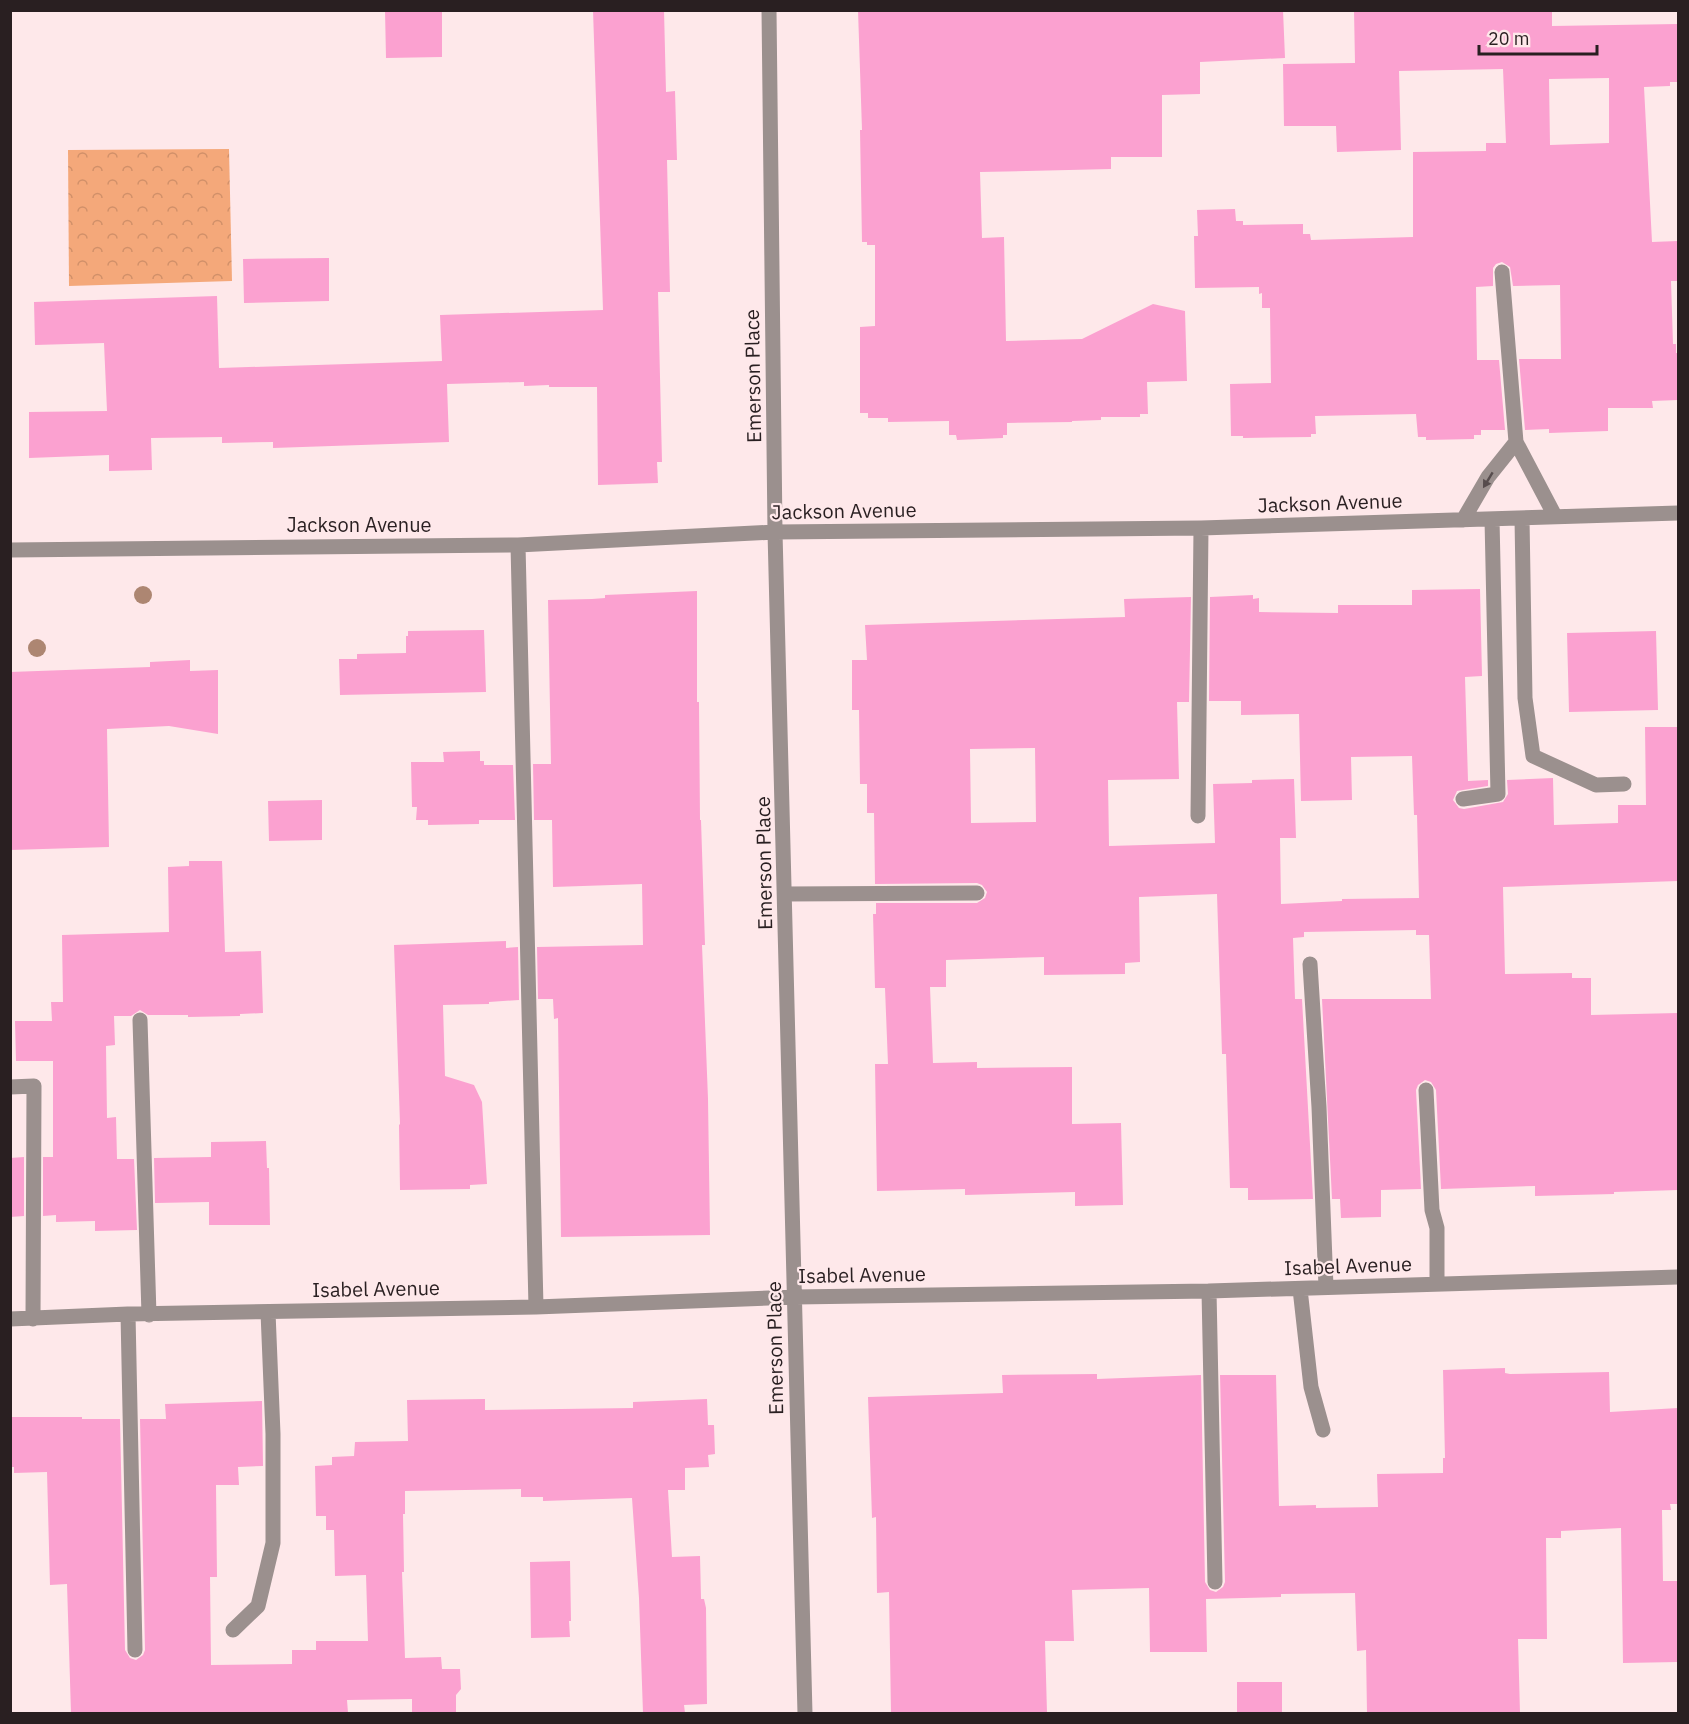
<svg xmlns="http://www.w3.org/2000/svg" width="1689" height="1724" font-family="'IBM Plex Sans',sans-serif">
  <defs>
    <pattern id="park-crowns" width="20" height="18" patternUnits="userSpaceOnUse" patternTransform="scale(1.5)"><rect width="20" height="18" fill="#f4a87a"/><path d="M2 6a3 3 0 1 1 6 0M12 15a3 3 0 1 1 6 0" fill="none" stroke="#d19069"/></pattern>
  </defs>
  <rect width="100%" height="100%" fill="#fee8ea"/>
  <path fill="url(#park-crowns)" d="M 229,149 L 232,281 L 69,286 L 68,150 Z"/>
  <path fill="#fba1d0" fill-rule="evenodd" d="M 385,10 L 442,10 L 442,57 L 386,58 Z
    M 593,10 L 664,10 L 666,92 L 675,91 L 677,160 L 667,160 L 670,292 L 658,292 L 662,462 L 657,462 L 658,483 L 598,485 L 597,387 L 549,387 L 549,385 L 524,386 L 524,382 L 447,384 L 449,442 L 273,448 L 273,442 L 222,443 L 222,437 L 151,438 L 152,470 L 109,471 L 109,455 L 29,458 L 29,412 L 107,411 L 104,343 L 35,345 L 34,302 L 217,296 L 219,368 L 442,361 L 440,315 L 603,310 Z
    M 858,10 L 1283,10 L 1285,58 L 1200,62 L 1200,94 L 1162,95 L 1162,157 L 1111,157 L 1111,169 L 980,172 L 982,238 L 1004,237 L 1006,341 L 1082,339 L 1153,304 L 1185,311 L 1187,381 L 1147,382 L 1148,414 L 1140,414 L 1140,417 L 1101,417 L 1101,420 L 1072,421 L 1072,422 L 1007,423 L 1007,435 L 1003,435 L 1003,438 L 957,440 L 956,435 L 949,435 L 949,421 L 888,422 L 888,418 L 868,418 L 868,413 L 860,413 L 860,327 L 875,326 L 875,245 L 867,245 L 867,242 L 862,242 L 860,130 L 862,130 Z
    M 1354,10 L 1552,10 L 1552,26 L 1678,24 L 1678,82 L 1670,82 L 1670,86 L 1644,87 L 1652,242 L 1678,241 L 1678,281 L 1671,281 L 1673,344 L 1676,344 L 1676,353 L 1678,353 L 1678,400 L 1652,401 L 1653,408 L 1608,408 L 1608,431 L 1549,433 L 1549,429 L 1525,430 L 1519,359 L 1561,359 L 1560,285 L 1513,286 L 1510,267 L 1502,262 L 1496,264 L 1493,268 L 1493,286 L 1476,287 L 1477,360 L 1499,360 L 1505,430 L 1481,430 L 1481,435 L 1474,435 L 1474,439 L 1426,440 L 1426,437 L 1418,437 L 1416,414 L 1315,416 L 1316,434 L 1311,434 L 1311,437 L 1243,438 L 1243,436 L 1231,436 L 1230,384 L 1271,383 L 1270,308 L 1262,308 L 1262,293 L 1259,294 L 1259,287 L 1195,288 L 1194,236 L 1198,236 L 1197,210 L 1235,209 L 1236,221 L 1243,221 L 1243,225 L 1303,224 L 1303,234 L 1310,234 L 1311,240 L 1413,237 L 1413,152 L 1486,151 L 1486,143 L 1506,143 L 1503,69 L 1399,71 L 1401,150 L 1337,152 L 1336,126 L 1284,126 L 1283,64 L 1355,63 ZM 1609,78 L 1609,143 L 1550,145 L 1549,79 Z
    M 329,258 L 329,301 L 244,303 L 243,259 Z
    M 1480,589 L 1482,676 L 1465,677 L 1468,781 L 1488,780 L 1488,786 L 1457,791 L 1453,800 L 1459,808 L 1464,809 L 1503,802 L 1508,794 L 1507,780 L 1553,778 L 1554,825 L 1618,823 L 1618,805 L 1646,805 L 1645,727 L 1678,727 L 1678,881 L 1503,887 L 1505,974 L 1572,973 L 1572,978 L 1591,978 L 1591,1015 L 1678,1013 L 1678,1190 L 1614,1192 L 1614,1194 L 1535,1196 L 1535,1186 L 1441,1189 L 1436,1090 L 1431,1082 L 1425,1080 L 1418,1085 L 1416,1090 L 1421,1189 L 1381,1190 L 1381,1217 L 1341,1218 L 1340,1199 L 1332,1199 L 1322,999 L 1431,999 L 1429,935 L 1416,935 L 1416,930 L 1304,932 L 1304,937 L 1293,938 L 1295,999 L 1302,999 L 1313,1199 L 1248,1200 L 1248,1188 L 1230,1188 L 1226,1054 L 1222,1054 L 1217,894 L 1139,897 L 1140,962 L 1125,963 L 1125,974 L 1044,975 L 1044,957 L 946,960 L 946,987 L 930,987 L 933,1063 L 977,1062 L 977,1068 L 1072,1067 L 1072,1124 L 1121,1123 L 1123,1205 L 1075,1206 L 1075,1192 L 965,1195 L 965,1189 L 877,1191 L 875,1064 L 888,1064 L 885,988 L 875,988 L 873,914 L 876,914 L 876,903 L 977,903 L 985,898 L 987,892 L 982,885 L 977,883 L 875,884 L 874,813 L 867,813 L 867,784 L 860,784 L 859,710 L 852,710 L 852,660 L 867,660 L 865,625 L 1125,617 L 1124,599 L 1191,597 L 1189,702 L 1177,702 L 1179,779 L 1108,780 L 1109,846 L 1215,843 L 1213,784 L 1252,783 L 1252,780 L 1294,779 L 1296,838 L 1280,838 L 1281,904 L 1342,901 L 1342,899 L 1419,898 L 1417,815 L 1414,815 L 1412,756 L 1351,757 L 1352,800 L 1301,801 L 1299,714 L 1241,715 L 1241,701 L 1209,701 L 1210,597 L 1253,595 L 1253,599 L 1259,598 L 1259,612 L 1338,613 L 1338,605 L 1412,605 L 1412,590 ZM 1035,748 L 1036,822 L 971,823 L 970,749 Z
    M 697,591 L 697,702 L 699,702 L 700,820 L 701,820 L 705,945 L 702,945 L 708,1099 L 710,1235 L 561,1237 L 558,1018 L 554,1019 L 553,999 L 538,999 L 537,947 L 643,945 L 642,884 L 553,887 L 552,820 L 534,820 L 533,764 L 551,764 L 548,600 L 592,599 L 605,598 L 605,595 Z
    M 484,630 L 486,692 L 340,695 L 339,659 L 357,659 L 357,654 L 406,653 L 406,636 L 408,636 L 408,631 Z
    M 1656,631 L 1658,710 L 1569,712 L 1567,633 Z
    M 190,660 L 190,671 L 218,670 L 218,734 L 169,726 L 107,729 L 109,847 L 10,850 L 10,672 L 150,667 L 150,662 Z
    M 480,751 L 480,761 L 484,761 L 484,765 L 513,765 L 515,820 L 479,820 L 479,824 L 428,825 L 428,820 L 416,820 L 417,807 L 412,807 L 411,762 L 444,762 L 443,752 Z
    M 322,800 L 322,840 L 269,841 L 268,801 Z
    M 189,861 L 222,861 L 225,952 L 261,951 L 263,1013 L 240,1014 L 240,1016 L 188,1017 L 188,1015 L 148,1015 L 140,1010 L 131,1016 L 114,1016 L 115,1045 L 106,1046 L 107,1118 L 116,1117 L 117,1159 L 134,1159 L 137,1230 L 95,1231 L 95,1221 L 56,1222 L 56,1215 L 43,1216 L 43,1157 L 53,1157 L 53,1061 L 16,1061 L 15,1021 L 52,1021 L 51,1002 L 63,1002 L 62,935 L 169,932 L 168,867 L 189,866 Z
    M 506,941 L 506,948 L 518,947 L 519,1000 L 489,1002 L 489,1004 L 443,1005 L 445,1076 L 474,1085 L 482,1102 L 487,1184 L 470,1185 L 470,1189 L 400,1190 L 399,1125 L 400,1124 L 394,945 Z
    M 266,1141 L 267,1168 L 269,1168 L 270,1225 L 209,1225 L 209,1202 L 155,1203 L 154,1158 L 211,1157 L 211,1142 Z
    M 24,1157 L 24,1216 L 10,1217 L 10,1158 Z
    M 1505,1368 L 1505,1373 L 1510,1374 L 1609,1372 L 1610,1412 L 1678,1408 L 1678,1504 L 1670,1504 L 1671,1510 L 1662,1510 L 1663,1581 L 1678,1581 L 1678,1662 L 1623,1663 L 1621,1528 L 1561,1531 L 1561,1538 L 1546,1538 L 1547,1639 L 1518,1639 L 1520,1713 L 1367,1713 L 1366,1650 L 1357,1651 L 1355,1593 L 1281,1594 L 1281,1597 L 1206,1599 L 1207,1652 L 1150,1652 L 1149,1588 L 1072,1590 L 1074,1641 L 1045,1641 L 1047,1713 L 891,1713 L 889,1592 L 877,1593 L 876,1517 L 872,1518 L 868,1397 L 1003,1393 L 1002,1375 L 1097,1374 L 1097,1379 L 1201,1375 L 1205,1582 L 1210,1590 L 1216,1592 L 1223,1587 L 1225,1582 L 1220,1375 L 1276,1375 L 1279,1506 L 1316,1505 L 1316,1508 L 1378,1507 L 1377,1474 L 1443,1473 L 1443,1458 L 1445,1458 L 1443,1370 Z
    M 485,1399 L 485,1410 L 633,1408 L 633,1402 L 707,1399 L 708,1425 L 714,1425 L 715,1454 L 708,1455 L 709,1467 L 685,1468 L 685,1490 L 668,1490 L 672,1557 L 700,1556 L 701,1599 L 704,1599 L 706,1608 L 707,1704 L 684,1705 L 685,1713 L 643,1713 L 639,1598 L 632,1498 L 543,1501 L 543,1497 L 521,1497 L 521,1489 L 405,1491 L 405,1514 L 403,1514 L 404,1572 L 402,1572 L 405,1658 L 441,1657 L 442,1669 L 460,1669 L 461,1689 L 456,1695 L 456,1713 L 412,1713 L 412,1699 L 347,1700 L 348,1713 L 71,1713 L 67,1584 L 50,1585 L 47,1472 L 14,1473 L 14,1467 L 10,1467 L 10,1417 L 82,1417 L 82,1419 L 120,1419 L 125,1650 L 130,1658 L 136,1660 L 143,1655 L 145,1650 L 140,1419 L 166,1419 L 165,1404 L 262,1401 L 263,1466 L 238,1467 L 239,1485 L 216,1485 L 217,1577 L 210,1577 L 211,1665 L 292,1664 L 292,1650 L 316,1650 L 316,1641 L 368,1641 L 366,1575 L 335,1576 L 334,1530 L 326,1530 L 326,1516 L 316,1516 L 315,1466 L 332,1465 L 332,1457 L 354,1456 L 355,1442 L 408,1441 L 407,1400 Z
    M 570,1561 L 571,1621 L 569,1621 L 570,1637 L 531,1638 L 530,1562 Z
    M 1237,1682 L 1282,1682 L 1282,1713 L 1237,1713 Z"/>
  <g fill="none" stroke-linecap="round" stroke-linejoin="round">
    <path stroke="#9b908e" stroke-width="15" d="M 769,10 L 775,532 L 805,1714
      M 1502,272 L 1516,442 L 1555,516
      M 1522,518 L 1525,698 L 1533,756 L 1596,785 L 1624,784
      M 1463,520 L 1488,477 L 1516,442
      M 518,545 L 536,1307
      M 10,550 L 518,545 L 775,532 L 1201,528 L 1678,513
      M 1463,799 L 1498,794 L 1492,519
      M 1198,816 L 1201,528
      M 786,894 L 977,893
      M 1310,964 L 1319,1107 L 1326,1287
      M 140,1020 L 149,1315
      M 10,1087 L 34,1086 L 33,1319
      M 1426,1090 L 1432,1210 L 1437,1228 L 1437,1284
      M 1300,1289 L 1311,1387 L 1323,1430
      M 1209,1291 L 1215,1582
      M 128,1314 L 135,1650
      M 10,1319 L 128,1314 L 536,1307 L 795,1297 L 1209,1291 L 1678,1277
      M 233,1630 L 258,1606 L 273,1543 L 273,1434 L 268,1312"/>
  </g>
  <g fill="#ad8672">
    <circle cx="143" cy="595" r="9"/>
    <circle cx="37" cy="648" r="9"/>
  </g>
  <defs><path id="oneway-solid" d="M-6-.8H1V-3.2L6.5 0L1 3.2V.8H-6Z" transform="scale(1.5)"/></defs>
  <use fill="#574c4d" href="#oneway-solid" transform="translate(1488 480) rotate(121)"/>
  <g text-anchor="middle" stroke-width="4.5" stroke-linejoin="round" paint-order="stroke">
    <g font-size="20" fill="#291f21" stroke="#fee8ea">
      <text transform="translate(753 376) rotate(-91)" y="7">Emerson Place</text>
      <text transform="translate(1330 503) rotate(-2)" y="7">Jackson Avenue</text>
      <text transform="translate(844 511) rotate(-1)" y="7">Jackson Avenue</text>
      <text x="359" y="532">Jackson Avenue</text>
      <text transform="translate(764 863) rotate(-91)" y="7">Emerson Place</text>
      <text transform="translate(1348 1266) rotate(-2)" y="7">Isabel Avenue</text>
      <text transform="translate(862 1275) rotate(-1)" y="7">Isabel Avenue</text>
      <text transform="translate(376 1289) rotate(-1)" y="7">Isabel Avenue</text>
      <text transform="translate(775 1348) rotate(-91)" y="7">Emerson Place</text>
    </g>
  </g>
  <rect width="1689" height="1724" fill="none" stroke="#291f21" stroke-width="24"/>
  <path d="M1479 45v9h118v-9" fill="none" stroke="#291f21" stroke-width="3"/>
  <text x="1488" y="45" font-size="18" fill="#291f21" stroke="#fee8ea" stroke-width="4.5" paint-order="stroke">20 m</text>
</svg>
